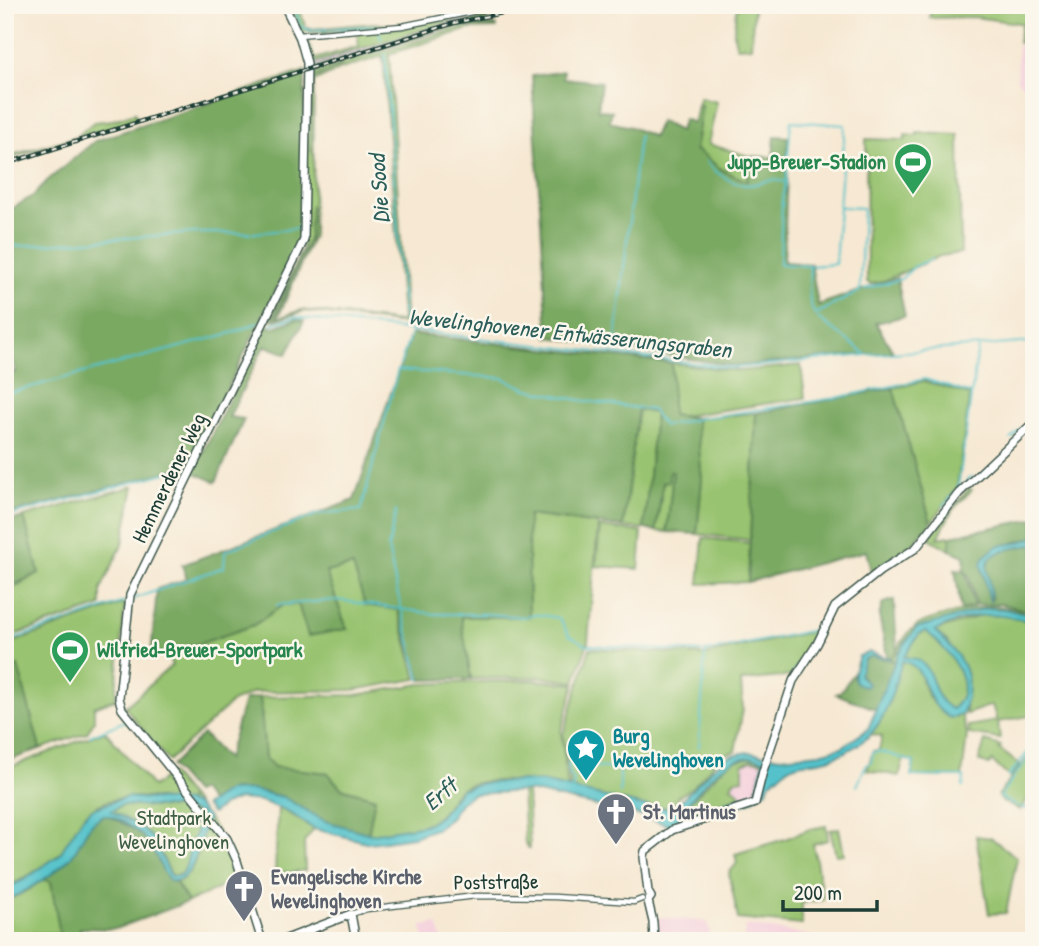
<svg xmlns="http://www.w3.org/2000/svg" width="1039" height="946" font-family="'Patrick Hand',sans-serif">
  <rect width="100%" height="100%" fill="#fbf7ec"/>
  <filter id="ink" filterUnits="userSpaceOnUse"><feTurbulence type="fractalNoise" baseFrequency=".0143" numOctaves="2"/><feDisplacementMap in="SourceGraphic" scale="14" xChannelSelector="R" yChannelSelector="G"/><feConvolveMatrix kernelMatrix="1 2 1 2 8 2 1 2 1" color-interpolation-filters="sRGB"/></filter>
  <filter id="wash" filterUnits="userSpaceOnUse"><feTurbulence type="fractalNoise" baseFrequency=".00686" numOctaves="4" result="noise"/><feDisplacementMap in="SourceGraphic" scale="28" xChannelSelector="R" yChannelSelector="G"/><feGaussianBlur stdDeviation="1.57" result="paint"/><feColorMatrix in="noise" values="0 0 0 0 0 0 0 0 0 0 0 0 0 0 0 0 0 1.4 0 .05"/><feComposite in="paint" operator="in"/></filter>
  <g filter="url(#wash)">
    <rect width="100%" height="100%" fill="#f6e8d2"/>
    <path fill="#f4cfdc" d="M 1018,42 L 1023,43 L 1028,51 L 1028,74 L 1034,75 L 1034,87 L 1023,86 L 1017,80 Z
      M 751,760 L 763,762 L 756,792 L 742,795 L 731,786 L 733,779 L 743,779 L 743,764 Z
      M 661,917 L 708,922 L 711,941 L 657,941 L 656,918 Z
      M 437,924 L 443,941 L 424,941 L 422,926 Z
      M 746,925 L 813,936 L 831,941 L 743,941 Z"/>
    <path fill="#d0bdcc" d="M 541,5 L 597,5 L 514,12 L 479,18 L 311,69 L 311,64 L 435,25 L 479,14 Z
      M 5,333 L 16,372 L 5,375 Z"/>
    <path fill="#98c370" stroke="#5c8052" stroke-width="2" fill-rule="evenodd" d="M 289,5 L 297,5 L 305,24 L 304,27 L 311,29 L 375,23 C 406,31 450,14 482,6 L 494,5 L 427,21 L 386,27 L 306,32 L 301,31 Z
      M 523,5 L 541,5 L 468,16 L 311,64 L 314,62 L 311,62 L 305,38 L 313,35 L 408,27 L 475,12 ZM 357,33 L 359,46 L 315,59 L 306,39 L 314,35 Z
      M 597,5 L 611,5 L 501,15 L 487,18 L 487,21 L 466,23 L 324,66 L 311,73 L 311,69 L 469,21 C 511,11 554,9 597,5 Z
      M 737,5 L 754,5 L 751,46 L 737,47 C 731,33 736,19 737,5 Z
      M 932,5 L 1034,5 L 1034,25 L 974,17 L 930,18 Z
      M 477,23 L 497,25 L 477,24 L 465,27 L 497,26 L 497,28 L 469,29 L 389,54 L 406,324 L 305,311 L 275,320 L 310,238 L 311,205 L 309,238 L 273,319 L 270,319 L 302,249 L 310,77 L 311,153 L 311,80 L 343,65 L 311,79 L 311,76 L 325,69 ZM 383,56 L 402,320 L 399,322 L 301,310 L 278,318 L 313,236 L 314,82 L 341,69 Z
      M 1021,26 L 1034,28 L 1034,50 L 1027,49 L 1023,43 L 1018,42 Z
      M 700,98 L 717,102 L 708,144 L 749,156 L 748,182 C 739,177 728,174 720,168 C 710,162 706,154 695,151 L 702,106 L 698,105 Z
      M 135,113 L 137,119 L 5,160 L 5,157 L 76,137 L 94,122 L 113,120 Z
      M 917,133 L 959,135 L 961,253 L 940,256 L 881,282 L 871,284 L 867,282 L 866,139 L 905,140 L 905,135 L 917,136 Z
      M 672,363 L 740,371 L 801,365 L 805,398 L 682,416 L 672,415 Z
      M 924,381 L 970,395 L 957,488 L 931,523 L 893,388 Z
      M 638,410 L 655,412 L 644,529 L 623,527 Z
      M 756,413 L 750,540 L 697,534 L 702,479 L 696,418 Z
      M 669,470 L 673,471 L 667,532 L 656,531 L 663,482 Z
      M 134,486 L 123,543 L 101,589 L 101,606 L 5,638 C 5,592 0,595 39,573 L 24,517 Z
      M 969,488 L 972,490 L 953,509 L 938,538 L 950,536 L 950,550 L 929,538 Z
      M 527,515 L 598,524 L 588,642 L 575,682 L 540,677 L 471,679 L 460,617 L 529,617 Z
      M 600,527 L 642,532 L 639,569 L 596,566 Z
      M 703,538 L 750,543 L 748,582 L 699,584 Z
      M 354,566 L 398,610 L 417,679 L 353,690 L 254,692 L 232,702 L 168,761 L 125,707 L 172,665 L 166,653 L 254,625 L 283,605 L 298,604 L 347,629 L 326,572 Z
      M 125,603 L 115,699 L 94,707 L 94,721 L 87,733 L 40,749 L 18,666 L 9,669 L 5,658 L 5,645 Z
      M 991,606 L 1016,609 L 1034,616 C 996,605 984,608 947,619 C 919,627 906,632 895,661 L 889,661 C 897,650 904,635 916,626 C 930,617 974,608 991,606 Z
      M 989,613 L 1006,615 L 1034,623 L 1034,715 L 998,722 L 1000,739 L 969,734 L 968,726 L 997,721 L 992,705 L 966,714 L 966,706 L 962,717 L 967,735 L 962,777 L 911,776 L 914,762 L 904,759 L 899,776 L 867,770 L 873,751 L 879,750 L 882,736 L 870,734 L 884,715 L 902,661 C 927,666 918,680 928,696 C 933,705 948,712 956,718 L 968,680 L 947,641 L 934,631 Z
      M 814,631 L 816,632 L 791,676 L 741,681 L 743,709 L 735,751 L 720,755 L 719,758 C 707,770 694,790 678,796 L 671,808 L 644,806 L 571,789 L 563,735 L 590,648 L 704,655 Z
      M 926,631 C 945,647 981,685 952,709 C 925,697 942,663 904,657 L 919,634 Z
      M 533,680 L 575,684 L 561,731 L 568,788 C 544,782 483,775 462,788 C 452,794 449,805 442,813 C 427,830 392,832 371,834 L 368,834 L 375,798 L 340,788 L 328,773 L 273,767 L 265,758 L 260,697 L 356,695 L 421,684 Z
      M 105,731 L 153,787 L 170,773 L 190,797 L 187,800 L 191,798 L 197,805 C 166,800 119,788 91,810 C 78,820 73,836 63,850 C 56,860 18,882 5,888 L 5,769 Z
      M 985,741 L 1001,746 L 999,749 L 1020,765 L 1010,778 L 992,761 L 989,765 L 979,761 Z
      M 1034,750 L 1034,790 L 1020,810 L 1002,801 L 998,795 Z
      M 751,757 L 764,760 L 763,762 L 751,760 L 743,764 L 743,779 L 734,780 L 731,786 L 742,795 L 680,818 L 678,814 L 725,766 L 733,761 Z
      M 522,791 L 527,791 L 530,848 L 528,848 L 527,844 L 525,844 Z
      M 122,805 L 180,808 L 201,814 L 188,864 L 181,874 L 172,876 L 153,839 L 142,828 L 111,811 Z
      M 278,807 L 314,829 L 304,842 L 305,871 L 296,871 L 296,873 L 275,872 Z
      M 208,818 L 230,852 L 243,892 L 240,893 L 226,885 L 188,902 L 176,882 C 199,876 198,837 208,818 Z
      M 826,826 L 828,840 L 813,844 L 823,900 L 802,903 L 802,925 L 738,919 L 729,873 L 737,863 L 735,854 L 785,839 L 810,829 Z
      M 839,828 L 844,854 L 836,855 L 830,830 Z
      M 976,836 L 991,838 L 1017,858 L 1006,913 L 989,914 Z
      M 42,879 L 51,882 L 60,933 L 7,934 L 5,901 L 29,890 Z"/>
    <path fill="#7aa962" stroke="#4c734b" stroke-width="2" d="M 305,71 L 302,236 L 189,466 L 5,515 L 5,375 L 16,372 L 5,333 L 5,213 L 34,195 L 47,181 L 95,141 Z
      M 564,71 L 563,78 L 601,82 L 598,110 L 612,111 L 609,122 L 631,127 L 653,137 L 660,121 L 679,131 L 684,119 L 693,123 L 698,105 L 702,106 L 695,150 C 706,154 710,161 719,168 C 728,174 738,177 747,181 L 749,156 L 773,157 L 775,136 L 788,137 L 784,262 L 811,264 L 818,305 L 897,278 L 905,316 L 876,323 L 893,352 L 736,366 L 548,337 L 532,76 Z
      M 296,319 L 304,321 L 287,354 L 266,346 L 262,350 L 229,417 L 244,419 L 216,482 L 193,472 L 266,326 L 275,327 Z
      M 411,334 L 672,363 L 672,415 L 696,418 L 702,479 L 697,534 L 667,532 L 673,472 L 670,471 L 668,482 L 663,482 L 656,531 L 644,529 L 655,413 L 638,410 L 623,527 L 528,515 L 529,617 L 461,617 L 471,679 L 421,680 L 398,610 L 365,605 L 353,566 L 326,572 L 347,629 L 308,636 L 298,604 L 283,605 L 254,625 L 173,653 L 151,655 L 157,589 L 187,579 L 182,565 L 354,500 Z
      M 893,388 L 931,523 L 910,547 L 871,572 L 866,551 L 748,582 L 756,413 Z
      M 24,517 L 39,573 L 12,586 L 5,594 L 5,522 Z
      M 1034,519 L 1034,537 L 992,549 L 982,571 L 992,601 C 991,590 987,578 987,567 C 988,548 1020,548 1034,544 L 1034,612 L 1001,604 L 976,605 L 969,575 L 962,568 L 965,567 L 964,556 L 950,550 L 950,536 Z
      M 955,569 L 966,573 L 974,606 L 961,610 Z
      M 894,600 L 897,651 L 891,658 L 887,656 L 879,616 L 883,603 Z
      M 872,656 L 895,661 L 878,710 L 836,694 L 842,690 L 854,672 L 854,680 L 862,686 L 865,681 L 859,673 L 864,659 Z
      M 5,659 L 8,669 L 18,666 L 40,749 L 5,762 Z
      M 260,697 L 265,758 L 274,767 L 328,773 L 341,788 L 375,798 L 368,834 L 325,822 L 283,797 L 264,792 L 232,790 L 211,803 L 201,790 L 194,793 L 171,766 L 203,734 L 227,759 L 244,700 Z
      M 104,815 L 109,816 C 124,824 141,831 151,846 C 158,857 162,870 170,881 L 175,882 L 188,902 L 115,929 L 80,928 L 82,939 L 61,941 L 51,882 L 42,879 L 68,860 L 89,825 Z"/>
    <path fill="#54c2cb" stroke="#3a8080" stroke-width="2" fill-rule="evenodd" d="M 1034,537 L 1034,544 C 1021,548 985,548 987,569 C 989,581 992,591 990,602 L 981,564 L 984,557 L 997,546 L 1018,543 Z
      M 987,608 L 1004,609 L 1034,616 L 1034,623 C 997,611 970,612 935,631 C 962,657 977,675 962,715 L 950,718 C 919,701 931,667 902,661 C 894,687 888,716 869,736 C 858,746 845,753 831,758 C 806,766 797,757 776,778 C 771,782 768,783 767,790 L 750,802 L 673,827 L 642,816 L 529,791 L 472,794 L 461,802 L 450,817 L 438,828 L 413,837 L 370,843 L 314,829 L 287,811 L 261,801 L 239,799 L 224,805 L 212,814 L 205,806 L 227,791 L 252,790 L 283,797 L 325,821 L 371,834 L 424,825 L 433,821 L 440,816 L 461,789 L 483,783 L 523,781 L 542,782 L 644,806 L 673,809 L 713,768 L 729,756 L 748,752 L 780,757 L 820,753 L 842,747 L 851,741 L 868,729 L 898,654 L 916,628 ZM 926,631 C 945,647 981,686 952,709 C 932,700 936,674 921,662 C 916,658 909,658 904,657 L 919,634 ZM 751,757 L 764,760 L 756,792 L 680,818 L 678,814 C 698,793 719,758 751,757 Z
      M 870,652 L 891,659 L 872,656 L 864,659 L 859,675 L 868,684 L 866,687 L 858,684 L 854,680 L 854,672 L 859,656 Z
      M 127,797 L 188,802 L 197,805 L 208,818 C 198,836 197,885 170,881 C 161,871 158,858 151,846 C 142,833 120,817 104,815 C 84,825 83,843 70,858 C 55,874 26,892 5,901 L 5,889 L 24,880 L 59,855 L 83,817 L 92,809 ZM 122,805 L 180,808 L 201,814 C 198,827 193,840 189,853 C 186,863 187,878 171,876 L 153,839 L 142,828 L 111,811 Z"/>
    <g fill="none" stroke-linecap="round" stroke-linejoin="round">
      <path stroke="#54c2cb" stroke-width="2" d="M 293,5 L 300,23
        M 301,26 L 309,30 L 377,26
        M 379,31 L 381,39
        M 385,54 L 404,323
        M 706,161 C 714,172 731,184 746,185 C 763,185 764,177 786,182 L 782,200 L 780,264 L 810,266 C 810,281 806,303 816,315
        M 786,182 L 791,121 L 845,125 L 835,264 L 810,266
        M 5,247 L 195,233 L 256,233 L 301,228
        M 295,250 L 300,239
        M 864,289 L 901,279 L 915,266 L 932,259
        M 816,314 L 860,291 L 863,208 L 841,207
        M 818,318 L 864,353
        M 272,324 L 295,317 L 735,368 L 866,355 L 1034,342
        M 615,347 L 639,135
        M 400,365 L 412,330
        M 398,370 L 503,378 L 527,389 L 579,400 L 652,410 L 664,426 L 696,419 L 836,398 L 925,379 L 971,394
        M 5,394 L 235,332 L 259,322
        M 1011,439 L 1020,430
        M 965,482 L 972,476
        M 958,488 L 978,347
        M 944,506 L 962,485
        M 396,511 L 388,548 L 396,587 L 420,680
        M 5,517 L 188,467
        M 882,566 L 901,554
        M 133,599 L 224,567 L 225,551 L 318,514 L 361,510 L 398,369
        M 277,605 L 337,600 L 435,614 L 488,614 L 523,617 L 534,614 L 559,618 L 569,635 L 587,645
        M 821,626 L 832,603 L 867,577
        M 5,642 L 124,602
        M 589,645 L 702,652
        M 793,674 L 819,630
        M 90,736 L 125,721
        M 699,747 L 705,652 L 820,629
        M 1016,774 L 1034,751
        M 1014,776 L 1000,797 L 1015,805
        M 1008,777 L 1034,745
        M 857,786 L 866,765 L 871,762 L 873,752 L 879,751 L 914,762 L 911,776 L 962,777
        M 963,787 L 964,777
        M 572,791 L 574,780 L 570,776 L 568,763 L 570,763 L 620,770 L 620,793
        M 1018,806 L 1034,811"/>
    </g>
  </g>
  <g filter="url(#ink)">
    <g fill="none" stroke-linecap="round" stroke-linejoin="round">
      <defs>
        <path id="minor" d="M 299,35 L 402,26 L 506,5
          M 351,914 L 367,909 L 476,896 L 555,897 L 634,902 L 642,899"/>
        <path id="major" d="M 262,941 L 237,861 L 227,839 L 122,709 L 119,698 L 130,595 L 304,240 L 307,63 L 300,38 L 284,5
          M 281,941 L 351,914 L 356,941
          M 654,941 L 653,922 L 648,901 L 651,897 L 648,892 L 644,857 L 645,851 L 672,830 L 755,803 L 763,771 L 793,681 L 817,644 L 835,607 L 880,571 L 916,548 L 959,493 L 1034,422"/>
      </defs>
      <use href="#minor" stroke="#3f574c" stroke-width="7"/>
      <use href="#major" stroke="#3f574c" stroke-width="10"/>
      <use href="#minor" stroke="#fff" stroke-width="4.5"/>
      <use href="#major" stroke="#fff" stroke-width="7"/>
      <defs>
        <path id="rail" d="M 5,164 L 454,23 L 507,12 L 582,5"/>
      </defs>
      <use href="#rail" stroke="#1f3d34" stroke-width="4.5"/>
      <use href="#rail" stroke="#fbf7ec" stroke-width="2" stroke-dasharray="5" stroke-linecap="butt"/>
    </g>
  </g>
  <defs>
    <symbol id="stadium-pin" viewBox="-11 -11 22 30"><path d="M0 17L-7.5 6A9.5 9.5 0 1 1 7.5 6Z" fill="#2e9e5b" stroke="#fbf7ec"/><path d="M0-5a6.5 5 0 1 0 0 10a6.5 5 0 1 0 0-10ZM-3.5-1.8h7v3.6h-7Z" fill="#fff"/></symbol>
    <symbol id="sight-pin" viewBox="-11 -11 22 30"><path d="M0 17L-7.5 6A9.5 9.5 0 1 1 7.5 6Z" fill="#0f9aa8" stroke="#fbf7ec"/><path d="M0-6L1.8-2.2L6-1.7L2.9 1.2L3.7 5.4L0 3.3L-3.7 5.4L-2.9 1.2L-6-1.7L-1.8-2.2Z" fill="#fff"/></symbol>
    <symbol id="church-pin" viewBox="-11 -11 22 30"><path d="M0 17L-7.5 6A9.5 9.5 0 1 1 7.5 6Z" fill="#6b7280" stroke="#fbf7ec"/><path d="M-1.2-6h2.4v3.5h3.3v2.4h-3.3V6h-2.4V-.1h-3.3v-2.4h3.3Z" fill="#fff"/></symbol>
  </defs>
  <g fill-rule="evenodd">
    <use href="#stadium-pin" x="891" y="140" width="44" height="60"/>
    <use href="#stadium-pin" x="48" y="628" width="44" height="60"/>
    <use href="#sight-pin" x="564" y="726" width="44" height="60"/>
    <use href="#church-pin" x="594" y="790" width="44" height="60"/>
    <use href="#church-pin" x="222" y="867" width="44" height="60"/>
  </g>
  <g text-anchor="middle" stroke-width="5" stroke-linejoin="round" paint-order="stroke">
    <g font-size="21" font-weight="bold" fill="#27864d" stroke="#fbf7ec" text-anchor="end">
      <text x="886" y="169">Jupp-Breuer-Stadion</text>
      <text x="97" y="657" text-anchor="start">Wilfried-Breuer-Sportpark</text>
    </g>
    <g font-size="21" fill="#1f3d34" stroke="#fbf7ec">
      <text transform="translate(169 478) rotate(-64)" y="7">Hemmerdener Weg</text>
      <text transform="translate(496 882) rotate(-1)" y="7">Poststraße</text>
    </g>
    <g font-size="21" font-weight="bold" fill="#0d838f" stroke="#fbf7ec" text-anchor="start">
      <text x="613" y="743">Burg<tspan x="613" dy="24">Wevelinghoven</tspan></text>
    </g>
    <g font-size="21" font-weight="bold" fill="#5b616d" stroke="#fbf7ec" text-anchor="start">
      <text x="643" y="819">St. Martinus</text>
      <text x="271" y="884">Evangelische Kirche<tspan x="271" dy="24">Wevelinghoven</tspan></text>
    </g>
    <g font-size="21" fill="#3d5e43" stroke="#fbf7ec">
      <text x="174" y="825">Stadtpark<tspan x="174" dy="24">Wevelinghoven</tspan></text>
    </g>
    <g font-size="23" font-style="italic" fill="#2c5e5a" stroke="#fbf7ec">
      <text transform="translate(379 189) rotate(-94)" y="8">Die Sood</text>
      <text transform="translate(570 333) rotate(6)" y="8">Wevelinghovener Entwässerungsgraben</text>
      <text transform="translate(440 794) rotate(-40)" y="8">Erft</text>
    </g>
  </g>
  <rect width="1039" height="946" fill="none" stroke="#fbf7ec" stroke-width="28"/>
  <path d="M783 900v10h94v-10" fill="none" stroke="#1f3d34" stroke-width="3.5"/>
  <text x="794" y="900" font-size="21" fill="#1f3d34" stroke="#fbf7ec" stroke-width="5" paint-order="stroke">200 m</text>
</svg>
